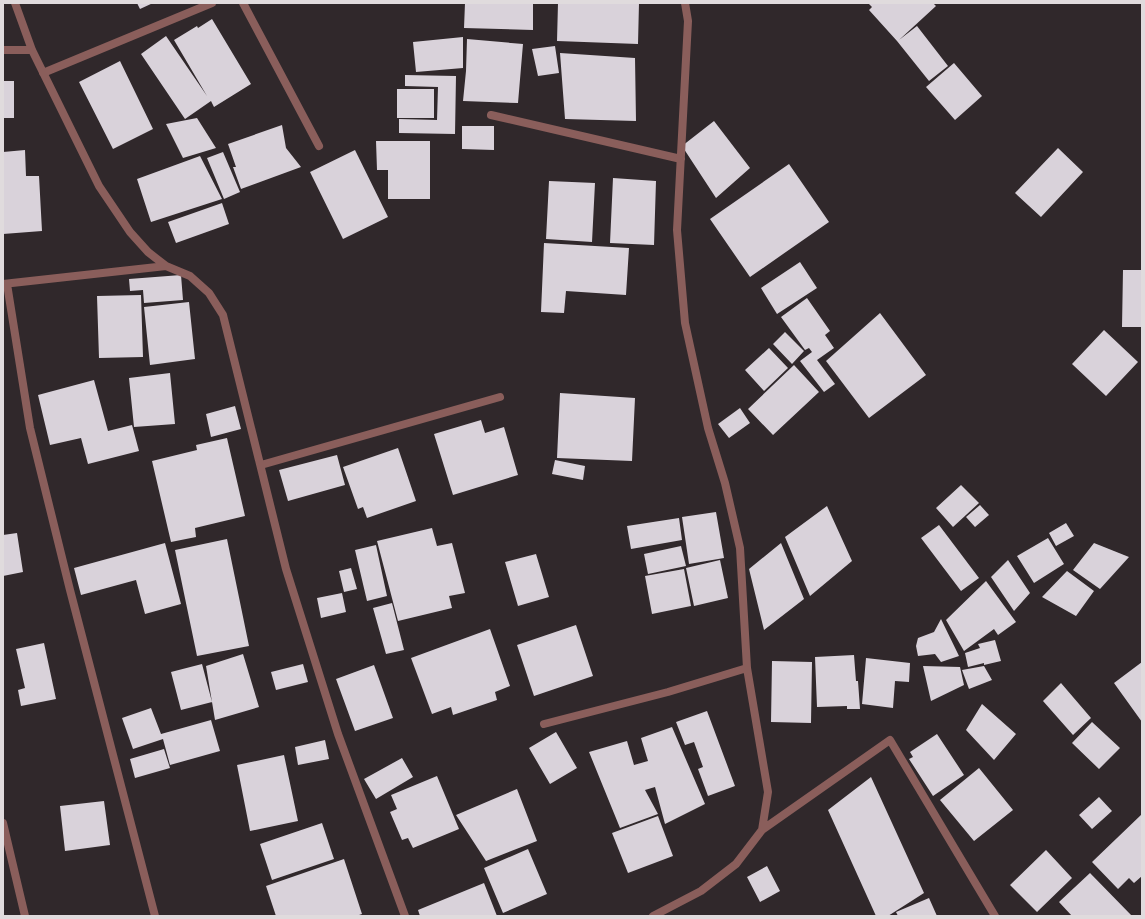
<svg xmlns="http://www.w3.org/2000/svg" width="1145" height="919" font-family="Inter,sans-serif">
  <rect width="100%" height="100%" fill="#30282b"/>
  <path fill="#d9d2da" d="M 137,3 L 153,3 L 140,9 Z
    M 465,3 L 533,3 L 533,30 L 464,28 Z
    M 558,3 L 639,3 L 638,44 L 557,41 Z
    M 868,3 L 933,3 L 936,6 L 899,40 L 917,26 L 948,66 L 929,81 L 897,41 L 869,10 L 872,7 Z
    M 212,19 L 251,84 L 214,107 L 211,101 L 185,119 L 141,54 L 166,36 L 207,96 L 174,40 L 197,26 L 198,28 Z
    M 463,37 L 463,68 L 416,72 L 413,42 Z
    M 467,39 L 523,44 L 518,103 L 463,101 L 466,71 Z
    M 555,46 L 559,73 L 538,76 L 532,49 Z
    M 560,53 L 635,58 L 636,121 L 565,119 Z
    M 120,61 L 153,129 L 113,149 L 79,82 Z
    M 954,63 L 982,96 L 955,120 L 926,87 Z
    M 405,75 L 456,76 L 455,134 L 399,133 L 399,119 L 437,120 L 438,87 L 405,86 Z
    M 3,81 L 14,81 L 14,118 L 3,118 Z
    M 397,89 L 434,89 L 434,118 L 397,118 Z
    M 197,118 L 216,148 L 183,158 L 166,124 Z
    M 714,121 L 750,168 L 716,198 L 682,146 Z
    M 282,125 L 286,148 L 301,167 L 241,189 L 233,167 L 236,167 L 228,144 Z
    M 462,126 L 494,126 L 494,150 L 462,149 Z
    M 376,141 L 430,141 L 430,199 L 388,199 L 388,170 L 377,170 Z
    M 1058,148 L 1083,172 L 1041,217 L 1015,193 Z
    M 25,150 L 26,176 L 39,176 L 42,231 L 3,234 L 3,152 Z
    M 355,150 L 388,217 L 343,239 L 310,172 Z
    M 223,152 L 240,192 L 224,199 L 207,158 Z
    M 200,156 L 222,199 L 151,222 L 137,179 Z
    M 789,164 L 829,222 L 750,277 L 710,219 Z
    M 613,178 L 656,181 L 654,245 L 610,243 Z
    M 549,181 L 595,183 L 592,242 L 546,239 Z
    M 222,203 L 229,224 L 176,243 L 168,222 Z
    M 544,243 L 629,248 L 626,295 L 566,291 L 564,313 L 541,312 Z
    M 800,262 L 817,288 L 777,314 L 761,288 Z
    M 1123,270 L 1142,270 L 1142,327 L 1122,327 Z
    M 181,275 L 183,300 L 144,303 L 143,290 L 130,291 L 129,279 Z
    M 141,295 L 143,357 L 99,358 L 97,296 Z
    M 807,298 L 830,331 L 825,335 L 834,348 L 817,360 L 835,384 L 824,392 L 800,361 L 812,352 L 809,348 L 805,350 L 781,317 Z
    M 189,302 L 195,359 L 150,365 L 144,307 Z
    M 880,313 L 926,375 L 869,418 L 826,361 Z
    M 1104,330 L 1138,362 L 1106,396 L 1072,364 Z
    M 785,332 L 804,351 L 792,364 L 773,344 Z
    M 769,348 L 788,368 L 764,391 L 745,370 Z
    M 794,365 L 819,392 L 773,435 L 748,409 Z
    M 170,373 L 175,424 L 134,427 L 129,378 Z
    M 94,380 L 108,431 L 132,425 L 139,451 L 88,464 L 81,438 L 50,445 L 38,395 Z
    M 560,393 L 635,398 L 632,461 L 557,458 Z
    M 235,406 L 241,429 L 211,437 L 206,414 Z
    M 740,408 L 750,423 L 729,438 L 718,424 Z
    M 481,420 L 485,433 L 504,427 L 518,475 L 453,495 L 434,434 Z
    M 227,438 L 245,516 L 195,528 L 196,537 L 171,542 L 152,461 L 197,450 L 196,445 Z
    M 398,448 L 416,501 L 367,518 L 363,507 L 358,509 L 343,467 Z
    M 337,455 L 345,485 L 288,501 L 279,470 Z
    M 555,460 L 585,466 L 583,480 L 552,474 Z
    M 961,485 L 979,503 L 953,527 L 936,508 Z
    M 980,505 L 989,515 L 975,527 L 966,517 Z
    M 827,506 L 852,561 L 810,596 L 785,537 Z
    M 716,512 L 724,558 L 689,564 L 682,517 Z
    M 679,518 L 682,540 L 631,549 L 627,526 Z
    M 1066,523 L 1074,536 L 1056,546 L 1049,533 Z
    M 939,525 L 979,578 L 961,591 L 921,538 Z
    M 432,528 L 437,546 L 452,543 L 465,593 L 449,596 L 452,608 L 398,621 L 377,541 Z
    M 17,533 L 23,572 L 3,576 L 3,535 Z
    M 1048,538 L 1064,564 L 1034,583 L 1017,556 Z
    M 227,539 L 249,646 L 197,656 L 175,550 Z
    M 165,543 L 181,604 L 145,614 L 136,580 L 81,595 L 74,568 Z
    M 781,543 L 804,599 L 764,630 L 749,569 Z
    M 1094,543 L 1129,557 L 1100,589 L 1073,570 Z
    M 376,545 L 387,596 L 367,601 L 355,550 Z
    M 681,546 L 686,566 L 648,574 L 644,554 Z
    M 536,554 L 549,597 L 518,606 L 505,562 Z
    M 720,560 L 728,598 L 694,606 L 686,568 Z
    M 1008,560 L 1030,593 L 1014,611 L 991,577 Z
    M 351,568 L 357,589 L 344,592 L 339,571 Z
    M 684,569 L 691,606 L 652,614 L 645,576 Z
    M 1067,571 L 1094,591 L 1076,616 L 1042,597 Z
    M 986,581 L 1016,622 L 998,635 L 994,629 L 964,651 L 946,620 Z
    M 342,593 L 346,612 L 321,618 L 317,598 Z
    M 392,603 L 404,650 L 386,654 L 373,608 Z
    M 941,619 L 959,656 L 941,662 L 935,654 L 918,656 L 916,646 L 918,638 L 934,632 Z
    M 576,625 L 593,676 L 534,696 L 517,645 Z
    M 490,629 L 510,686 L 495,692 L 497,700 L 453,715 L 451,707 L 432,714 L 411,658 Z
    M 995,640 L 1001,661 L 984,665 L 984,663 L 968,667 L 965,653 L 980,648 L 978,644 Z
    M 44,643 L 56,699 L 21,706 L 18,690 L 25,688 L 16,649 Z
    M 243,654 L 259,707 L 215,720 L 206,666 Z
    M 854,655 L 856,681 L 858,681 L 860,709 L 847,709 L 847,706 L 817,707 L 815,657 Z
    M 866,658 L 910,663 L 909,682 L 895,681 L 893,708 L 862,704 Z
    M 772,661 L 812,662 L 811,723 L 771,722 Z
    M 1142,662 L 1142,722 L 1114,683 Z
    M 202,664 L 212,702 L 181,710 L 171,672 Z
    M 303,664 L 308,682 L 276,690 L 271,672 Z
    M 374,665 L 393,718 L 355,731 L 336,679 Z
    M 923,666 L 960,667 L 964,685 L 931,701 Z
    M 984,666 L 992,680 L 969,689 L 962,670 Z
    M 1061,683 L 1091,718 L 1073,735 L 1043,701 Z
    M 982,704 L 1016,734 L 994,760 L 966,730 Z
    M 151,708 L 161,734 L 211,720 L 220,751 L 170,765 L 163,739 L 133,749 L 122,718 Z
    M 707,711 L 735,786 L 708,796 L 698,769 L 703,767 L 694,742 L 685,745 L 676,722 Z
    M 1092,722 L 1120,748 L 1099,769 L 1072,743 Z
    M 672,727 L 705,804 L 665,824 L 655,787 L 645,790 L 658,814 L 620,828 L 589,752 L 627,741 L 634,765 L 648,761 L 641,738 Z
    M 556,732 L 577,768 L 550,784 L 529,748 Z
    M 937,734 L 964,775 L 933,796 L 909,759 L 913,757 L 910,752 Z
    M 325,740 L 329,759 L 298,765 L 295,747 Z
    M 164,749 L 170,768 L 135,778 L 130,759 Z
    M 284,755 L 298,821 L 250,831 L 237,765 Z
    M 402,758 L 413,777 L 376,799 L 364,779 Z
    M 979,768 L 1013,810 L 974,841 L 940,800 Z
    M 437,776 L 459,829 L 413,848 L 408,838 L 402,840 L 390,812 L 397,809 L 391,795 Z
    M 871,777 L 924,893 L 888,916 L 876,916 L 828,810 Z
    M 517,789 L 537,841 L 486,861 L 456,815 Z
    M 1099,797 L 1112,811 L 1092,829 L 1079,815 Z
    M 104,801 L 110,845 L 65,851 L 60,806 Z
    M 1142,814 L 1142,876 L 1134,883 L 1129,878 L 1118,889 L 1092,862 Z
    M 658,816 L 673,856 L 628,873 L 612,833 Z
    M 322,823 L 334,859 L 272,880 L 260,844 Z
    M 528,849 L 547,894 L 503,913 L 484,868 Z
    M 1046,850 L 1072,878 L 1037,912 L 1010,885 Z
    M 344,859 L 362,914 L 356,916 L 276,916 L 266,886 Z
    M 767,866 L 780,891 L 760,902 L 747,877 Z
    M 1090,873 L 1132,916 L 1072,916 L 1059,902 Z
    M 484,883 L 497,916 L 420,916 L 418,910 Z
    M 929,898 L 937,916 L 898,916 L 896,912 Z"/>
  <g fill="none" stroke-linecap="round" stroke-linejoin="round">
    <path stroke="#8a5e5b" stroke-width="8" d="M 15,3 L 32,50 L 99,186 L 130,232 L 148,252 L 166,266 L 190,276 L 209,293 L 223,315 L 286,569 L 338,734 L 405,916
      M 243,3 L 319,146
      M 3,50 L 32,50
      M 43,73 L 212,3
      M 491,115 L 681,159
      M 3,284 L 166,266
      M 7,284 L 30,428 L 70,590 L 155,916
      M 261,465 L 500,397
      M 544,724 L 668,692 L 747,668
      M 3,823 L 25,916
      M 762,830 L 890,740 L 995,916
      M 653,916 L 701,891 L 736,864 L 762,830 L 768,792 L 747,668 L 740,548 L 725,483 L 708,428 L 685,323 L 677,230 L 688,21 L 685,3"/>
  </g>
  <rect width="1145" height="919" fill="none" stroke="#e0dbdd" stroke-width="8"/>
</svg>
